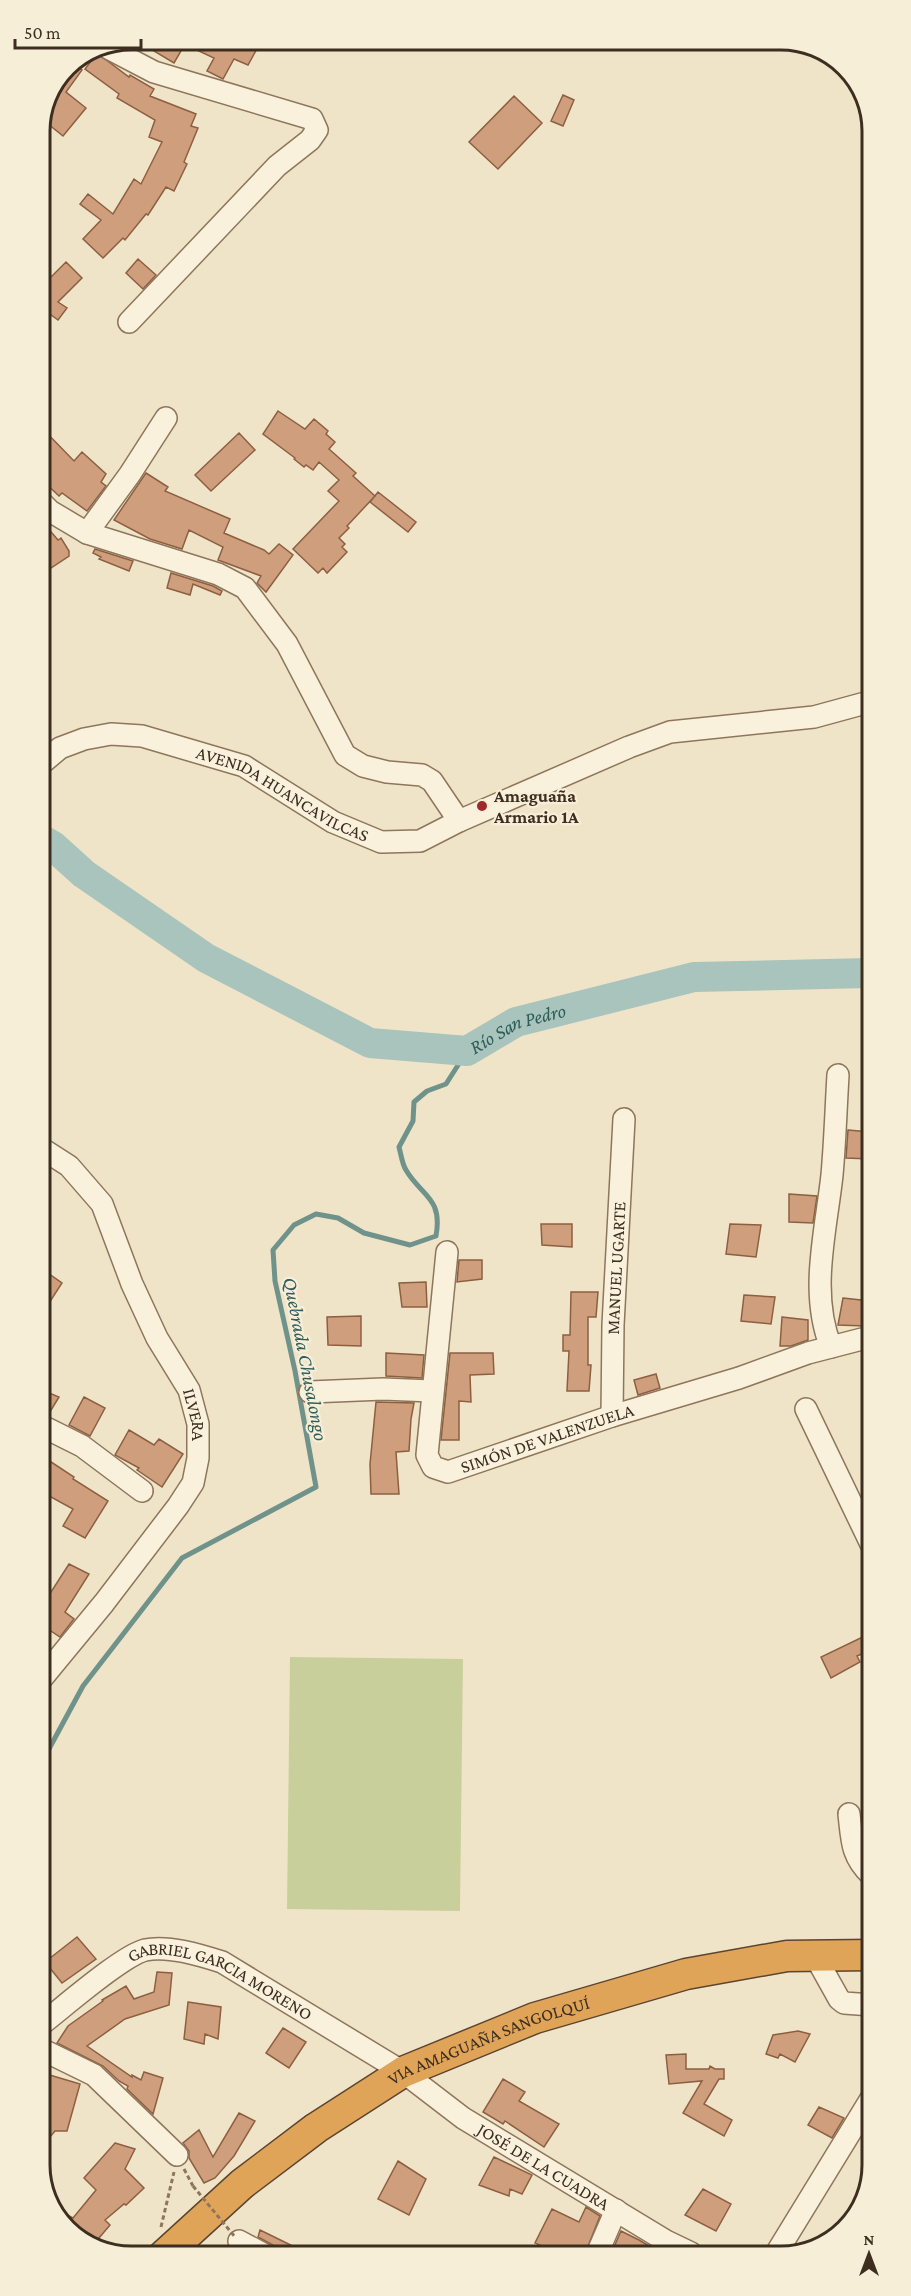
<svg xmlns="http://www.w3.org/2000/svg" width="911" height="2296" font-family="'Crimson Pro',serif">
  <rect width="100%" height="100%" fill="#f0e4c8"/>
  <path fill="#c9cf9b" d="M 290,1657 L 463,1659 L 460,1911 L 287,1909 Z"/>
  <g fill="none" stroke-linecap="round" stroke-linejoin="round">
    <path stroke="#6f938a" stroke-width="5" d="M 43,1760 L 83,1686 L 182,1558 L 316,1487 L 295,1371 L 275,1281 L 273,1250 L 294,1225 L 316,1214 L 338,1218 L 364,1233 L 410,1245 L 436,1236 C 443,1197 421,1196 406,1170 C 402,1164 401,1154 399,1147 L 413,1121 L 414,1102 L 427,1091 L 446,1084 L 467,1051"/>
    <path stroke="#a9c4bc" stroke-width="30" id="s1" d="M 41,839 L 53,846 L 84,874 L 206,958 L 370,1043 L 467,1051 L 516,1022 L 694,977 L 869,973"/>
  </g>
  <path fill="#cf9f7d" stroke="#8d5f41" stroke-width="1.5" d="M 134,39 L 248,39 L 259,45 L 248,65 L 234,59 L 223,79 L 207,71 L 214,58 L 180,42 L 185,44 L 174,63 Z
    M 97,53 L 129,77 L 130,75 L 154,89 L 150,96 L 196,114 L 191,126 L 198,128 L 184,162 L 187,164 L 174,191 L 166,187 L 148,215 L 146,214 L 125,240 L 123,238 L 103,258 L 83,239 L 101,220 L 80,204 L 88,194 L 113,214 L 134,179 L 141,184 L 162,142 L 149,137 L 155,120 L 117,98 L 119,94 L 85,69 Z
    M 72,63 L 82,70 L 66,92 L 86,108 L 63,136 L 42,119 L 64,70 Z
    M 563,95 L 574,100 L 563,126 L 551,121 Z
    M 514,96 L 542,123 L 498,169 L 469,142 Z
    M 138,259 L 156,275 L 143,289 L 126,273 Z
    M 66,262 L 82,278 L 58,302 L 67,308 L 58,320 L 47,312 L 40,319 L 40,288 Z
    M 278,411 L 305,429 L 314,419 L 328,431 L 326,434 L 335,442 L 329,449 L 356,473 L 353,476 L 375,496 L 347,526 L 349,528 L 339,538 L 345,544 L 342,547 L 347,552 L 327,573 L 323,568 L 318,573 L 293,549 L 339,501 L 328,491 L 339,480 L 319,462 L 313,470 L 306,465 L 304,467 L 294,459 L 295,458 L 263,434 Z
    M 40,426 L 74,461 L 82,452 L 106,474 L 101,482 L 106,486 L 87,511 L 62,493 L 59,496 L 40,478 Z
    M 239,433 L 255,450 L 211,491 L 195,475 Z
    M 146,473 L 168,487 L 165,491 L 230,519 L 224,533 L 264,550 L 269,554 L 279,544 L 293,555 L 266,592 L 257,583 L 261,576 L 218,560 L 223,547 L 189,530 L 182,549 L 150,539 L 114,520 Z
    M 378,492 L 416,522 L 408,532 L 370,502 Z
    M 40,519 L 58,540 L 61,538 L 69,551 L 69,556 L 45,572 L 40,565 Z
    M 95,549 L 133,561 L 129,571 L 99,559 L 101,557 L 93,553 Z
    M 171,573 L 213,586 L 222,591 L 220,595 L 193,584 L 190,595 L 167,588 Z
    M 848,1130 L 870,1132 L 870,1159 L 846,1158 Z
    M 789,1194 L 817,1196 L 813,1223 L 789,1222 Z
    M 541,1224 L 572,1224 L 572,1247 L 542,1245 Z
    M 730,1224 L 761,1225 L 756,1257 L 726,1254 Z
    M 459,1260 L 482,1260 L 482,1279 L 457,1282 Z
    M 42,1269 L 62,1283 L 42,1314 Z
    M 426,1282 L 427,1307 L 402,1307 L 399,1283 Z
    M 571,1292 L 598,1292 L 596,1317 L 588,1317 L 588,1365 L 591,1365 L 589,1391 L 567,1391 L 569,1351 L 563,1351 L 563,1335 L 570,1335 Z
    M 744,1295 L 775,1297 L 771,1324 L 741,1321 Z
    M 843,1298 L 870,1301 L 865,1326 L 838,1325 Z
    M 361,1316 L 361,1346 L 328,1345 L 327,1317 Z
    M 782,1317 L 808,1320 L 808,1340 L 791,1346 L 780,1346 Z
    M 386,1353 L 424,1355 L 422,1378 L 386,1376 Z
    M 450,1353 L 493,1353 L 494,1374 L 470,1375 L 471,1402 L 459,1401 L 459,1440 L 441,1440 Z
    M 656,1374 L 660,1388 L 638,1395 L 634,1380 Z
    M 42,1390 L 59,1397 L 48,1415 L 42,1413 Z
    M 84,1397 L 105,1408 L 90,1436 L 69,1425 Z
    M 376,1402 L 414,1403 L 411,1419 L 409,1451 L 396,1452 L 399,1494 L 371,1494 L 370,1464 Z
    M 129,1430 L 154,1445 L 159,1439 L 183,1454 L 162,1487 L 137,1470 L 139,1468 L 115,1455 Z
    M 42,1456 L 74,1477 L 73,1479 L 108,1501 L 85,1538 L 63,1526 L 73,1509 L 42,1492 Z
    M 69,1564 L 89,1574 L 65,1612 L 74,1619 L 60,1637 L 42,1625 L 42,1606 Z
    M 871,1633 L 871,1650 L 857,1656 L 860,1662 L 831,1678 L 821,1657 Z
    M 77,1937 L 96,1959 L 62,1983 L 45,1962 Z
    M 157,1972 L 172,1973 L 169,2005 L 125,2019 L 87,2046 L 132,2077 L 132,2075 L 141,2080 L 144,2072 L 163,2078 L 153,2114 L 127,2089 L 128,2086 L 119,2081 L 103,2066 L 57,2043 L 68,2026 L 103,2001 L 102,2000 L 126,1986 L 134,1999 L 154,1992 Z
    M 188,2002 L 221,2007 L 218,2039 L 205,2034 L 204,2044 L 184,2039 Z
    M 283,2028 L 306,2042 L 289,2068 L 266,2053 Z
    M 798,2031 L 810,2034 L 795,2062 L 780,2054 L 778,2058 L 766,2054 L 773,2035 Z
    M 686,2054 L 686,2069 L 709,2069 L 710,2066 L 715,2069 L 724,2069 L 724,2079 L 719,2079 L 704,2104 L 732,2120 L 724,2136 L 683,2113 L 702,2081 L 669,2084 L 666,2055 Z
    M 43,2073 L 80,2084 L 67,2131 L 55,2131 L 44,2144 Z
    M 503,2079 L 525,2092 L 519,2101 L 559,2124 L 544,2147 L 505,2121 L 503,2124 L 483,2112 Z
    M 819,2107 L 844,2118 L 832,2138 L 808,2125 Z
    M 239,2113 L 255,2121 L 234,2156 L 215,2178 L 204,2183 L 189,2158 L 189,2151 L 183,2143 L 199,2130 L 213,2157 Z
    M 115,2143 L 135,2149 L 125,2169 L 144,2188 L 126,2205 L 124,2204 L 105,2220 L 110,2225 L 93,2245 L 75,2238 L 52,2207 L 73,2218 L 96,2190 L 84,2178 Z
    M 494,2157 L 532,2175 L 522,2194 L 510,2189 L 509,2196 L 479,2185 Z
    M 398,2161 L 426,2179 L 409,2215 L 378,2199 Z
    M 703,2189 L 731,2204 L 716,2231 L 685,2215 Z
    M 586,2207 L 600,2216 L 585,2254 L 578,2254 L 565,2246 L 560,2254 L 535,2243 L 552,2209 L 579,2222 Z
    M 260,2230 L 313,2256 L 280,2256 L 273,2245 L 258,2237 Z
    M 621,2231 L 639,2240 L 661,2253 L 611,2254 Z"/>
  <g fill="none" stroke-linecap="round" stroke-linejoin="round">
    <defs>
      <g id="minor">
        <path d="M 108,48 L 154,72 L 312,119 L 317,130 L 310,140 L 277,166 L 129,322"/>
        <path d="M 40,501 L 50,511 L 87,533 L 218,574 L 245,588 L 287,644 L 345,755 L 363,766 L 387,772 L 422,775 L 432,781 L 459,821"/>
        <path d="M 87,533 L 130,474 L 166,418"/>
        <path id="s2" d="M 41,764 L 60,748 L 84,739 L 111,734 L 142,736 L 244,766 L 333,822 L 381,842 L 420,841 L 459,821 L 629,747 L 670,732 L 814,717 L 869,702"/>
        <path id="s3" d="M 41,1148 L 69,1166 L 102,1204 L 132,1284 L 157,1338 L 189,1390 L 198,1424 L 198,1458 L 193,1483 L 178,1506 L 104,1603 L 43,1677"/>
        <path id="s4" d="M 447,1252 L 427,1455 L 433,1467 L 448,1472 L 612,1416 L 739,1378 L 808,1353 L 862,1339 L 870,1339"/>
        <path d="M 831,1347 C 809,1293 826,1231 832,1175 C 835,1142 836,1108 838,1075"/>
        <path d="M 310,1392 L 383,1389 L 432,1391"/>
        <path d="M 806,1409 L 871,1544"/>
        <path id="s5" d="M 612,1416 L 613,1325 L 624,1119"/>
        <path d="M 42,1426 L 82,1446 L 142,1491"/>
        <path d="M 849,1814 C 852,1840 851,1856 871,1875"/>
        <path d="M 815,1956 L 839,1999 L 844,2003 L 872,2005"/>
        <path id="s6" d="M 43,2023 C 65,2006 122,1956 145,1950 C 168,1945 200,1955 222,1962 L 403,2072 L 463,2118 L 666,2241 L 691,2253"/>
        <path d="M 43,2050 L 94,2075 L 177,2155"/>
        <path d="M 239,2241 L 267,2256"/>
        <path d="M 777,2252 L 872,2097"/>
        <path d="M 597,2254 L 616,2210"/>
      </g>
      <g id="highway">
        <path id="s7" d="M 162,2257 L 242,2184 L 316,2128 L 403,2072 L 535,2018 L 686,1974 L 787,1956 L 872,1955"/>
      </g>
    </defs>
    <use href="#minor" stroke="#8d765c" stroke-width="24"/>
    <use href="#highway" stroke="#5b4430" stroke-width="33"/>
    <path stroke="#8d765c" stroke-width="3" stroke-dasharray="4.5 3" stroke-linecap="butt" d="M 184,2169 L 193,2186
      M 161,2227 L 174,2172"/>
    <use href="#minor" stroke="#faf1dc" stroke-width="21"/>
    <use href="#highway" stroke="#e0a458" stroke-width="30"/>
    <path stroke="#8d765c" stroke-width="3" stroke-dasharray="4.5 3" stroke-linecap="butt" d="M 193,2186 L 235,2237"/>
  </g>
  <circle fill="#9e2a2b" stroke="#f7eed8" stroke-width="2" cx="482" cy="806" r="6"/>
  <g text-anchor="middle" stroke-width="4.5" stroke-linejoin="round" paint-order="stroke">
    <g font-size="18" fill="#3d2e20" stroke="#f7eed8">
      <text dy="6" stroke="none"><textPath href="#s2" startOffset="262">AVENIDA HUANCAVILCAS</textPath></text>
      <text dy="6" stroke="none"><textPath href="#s5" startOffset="148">MANUEL UGARTE</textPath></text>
      <text dy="6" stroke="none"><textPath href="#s3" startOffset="315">ILVERA</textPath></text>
      <text dy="6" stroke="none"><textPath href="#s4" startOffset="338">SIMÓN DE VALENZUELA</textPath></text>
      <text dy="6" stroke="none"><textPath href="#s6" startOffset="208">GABRIEL GARCIA MORENO</textPath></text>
      <text dy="6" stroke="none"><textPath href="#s7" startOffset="396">VIA AMAGUAÑA SANGOLQUÍ</textPath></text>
      <text dy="6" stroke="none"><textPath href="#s6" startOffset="586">JOSÉ DE LA CUADRA</textPath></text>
    </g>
    <g font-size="18" font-weight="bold" fill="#3d2e20" stroke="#f7eed8" text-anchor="start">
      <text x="494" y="802">Amaguaña<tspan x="494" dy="21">Armario 1A</tspan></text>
    </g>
    <g font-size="20" font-style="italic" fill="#2f5d5a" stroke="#f7eed8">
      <text dy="7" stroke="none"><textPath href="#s1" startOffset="542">Río San Pedro</textPath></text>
      <text transform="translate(306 1359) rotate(79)" y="7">Quebrada Chusalongo</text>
    </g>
  </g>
  <path d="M0 0H911V2296H0ZM131 50H781A81 81 0 0 1 862 131V2165A81 81 0 0 1 781 2246H131A81 81 0 0 1 50 2165V131A81 81 0 0 1 131 50Z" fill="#f7eed8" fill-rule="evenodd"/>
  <path fill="none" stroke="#3d2e20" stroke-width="3" d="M131 50H781A81 81 0 0 1 862 131V2165A81 81 0 0 1 781 2246H131A81 81 0 0 1 50 2165V131A81 81 0 0 1 131 50Z"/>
  <g transform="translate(869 2254)" stroke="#f7eed8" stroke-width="4.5" paint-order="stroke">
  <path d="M0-4.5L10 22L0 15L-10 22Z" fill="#3d2e20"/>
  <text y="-9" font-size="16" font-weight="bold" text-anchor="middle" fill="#3d2e20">N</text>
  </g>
  <path d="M15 39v9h126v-9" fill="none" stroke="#3d2e20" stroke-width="3"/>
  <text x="24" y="39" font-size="18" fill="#3d2e20" stroke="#f7eed8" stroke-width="4.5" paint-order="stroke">50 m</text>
</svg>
